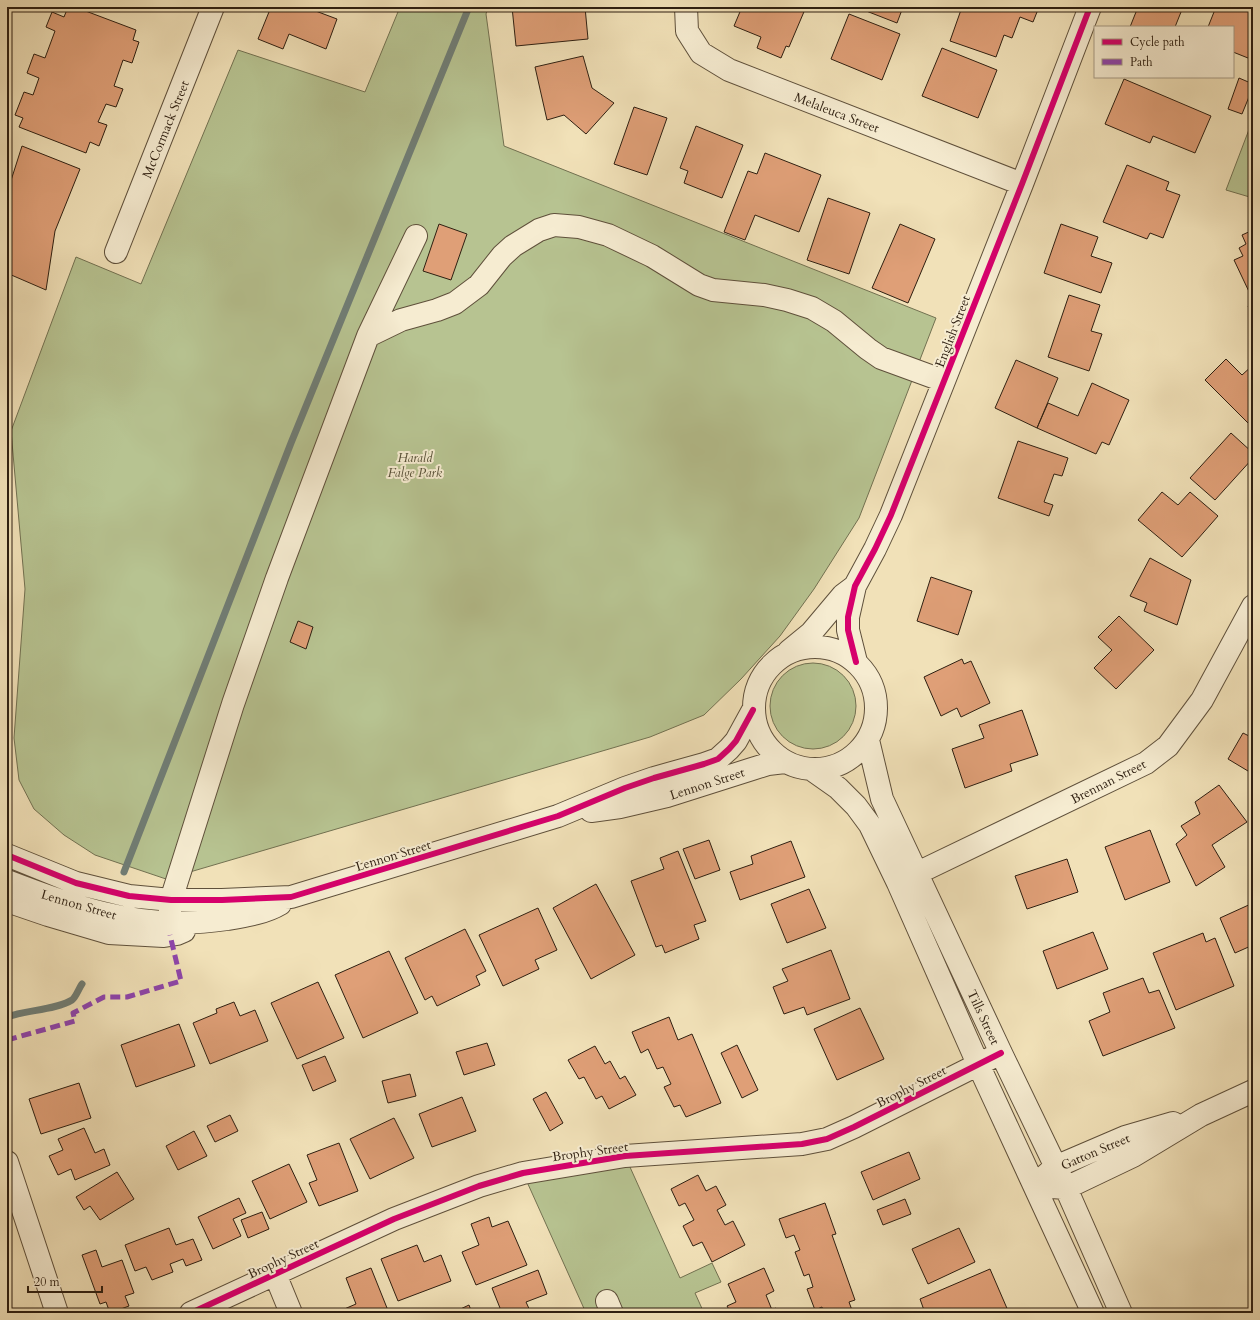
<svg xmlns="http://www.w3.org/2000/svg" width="1260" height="1320" font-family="Cardo,serif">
  <rect width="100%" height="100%" fill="#f1e1b8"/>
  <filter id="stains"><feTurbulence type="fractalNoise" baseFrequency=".005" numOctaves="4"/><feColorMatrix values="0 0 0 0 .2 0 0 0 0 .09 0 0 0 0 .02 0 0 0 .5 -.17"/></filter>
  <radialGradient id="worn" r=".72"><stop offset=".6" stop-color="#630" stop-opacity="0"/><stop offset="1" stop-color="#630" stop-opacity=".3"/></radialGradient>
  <path fill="#b7c391" stroke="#727151" d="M 400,7 L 488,7 L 486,14 L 504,146 L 936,318 L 859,518 L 814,589 L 780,636 L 741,679 L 704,715 L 650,737 L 166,879 L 95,855 L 64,835 L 34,809 L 19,780 L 14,738 L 25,589 L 11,431 L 76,257 L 141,284 L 238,50 L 365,92 Z
    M 1253,119 L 1253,198 L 1226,190 Z
    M770 706a43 43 0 1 1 86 0a43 43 0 1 1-86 0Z
    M 625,1156 L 680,1278 L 712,1263 L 721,1282 L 695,1293 L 704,1313 L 586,1313 L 523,1173 Z"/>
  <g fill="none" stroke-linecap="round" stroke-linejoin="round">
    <path stroke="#707d75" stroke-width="7" d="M 124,872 L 291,443 L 469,7
      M 7,1017 C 26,1010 56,1010 72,1000 C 76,997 79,988 82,984"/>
  </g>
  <path fill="#df9f77" stroke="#2e1f11" d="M 68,7 L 75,7 L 136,30 L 133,40 L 139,42 L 132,63 L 123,60 L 114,86 L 123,89 L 116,107 L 106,104 L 98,122 L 107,125 L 99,146 L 90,142 L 86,153 L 19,127 L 23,118 L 15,115 L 24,92 L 33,95 L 39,78 L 27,73 L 34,54 L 45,58 L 55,31 L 46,27 L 52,12 L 64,17 Z
    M 271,7 L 305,7 L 337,19 L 326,49 L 289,34 L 283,49 L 258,39 Z
    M 512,7 L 585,7 L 588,39 L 516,46 Z
    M 742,7 L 806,7 L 789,47 L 786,46 L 781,58 L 757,48 L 761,37 L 734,26 Z
    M 856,7 L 903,7 L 897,23 Z
    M 962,7 L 1039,7 L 1033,22 L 1020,17 L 1012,38 L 1004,35 L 996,57 L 950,41 Z
    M 1138,7 L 1183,7 L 1175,27 L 1130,27 Z
    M 1216,7 L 1247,7 L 1253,9 L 1253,60 L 1233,52 L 1233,27 L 1208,27 Z
    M 849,14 L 900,34 L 882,80 L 831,59 Z
    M 942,48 L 997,70 L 978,118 L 922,96 Z
    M 583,56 L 592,88 L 614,103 L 586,134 L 564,115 L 547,120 L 535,67 Z
    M 1239,78 L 1253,84 L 1253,87 L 1242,114 L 1228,109 Z
    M 1124,79 L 1211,116 L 1195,153 L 1153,136 L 1150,143 L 1105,124 Z
    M 634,107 L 667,118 L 647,175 L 614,164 Z
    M 696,126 L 743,145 L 722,198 L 684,183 L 688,171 L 680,168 Z
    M 22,146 L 80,169 L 55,231 L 46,290 L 9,274 L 7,249 L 7,193 Z
    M 765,153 L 821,175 L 799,232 L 755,215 L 745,240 L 724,232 L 748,171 L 757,174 Z
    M 1127,165 L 1169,182 L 1166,190 L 1180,195 L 1163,238 L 1150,233 L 1147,239 L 1103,222 Z
    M 828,198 L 870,213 L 849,274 L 807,260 Z
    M 439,224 L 467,234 L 451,280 L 423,271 Z
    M 900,224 L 935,239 L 908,303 L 872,288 Z
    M 1061,224 L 1098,237 L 1091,256 L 1112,263 L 1101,293 L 1044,273 Z
    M 1253,230 L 1253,298 L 1252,298 L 1234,260 L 1243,256 L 1239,248 L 1246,244 L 1242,235 Z
    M 1069,295 L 1100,305 L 1091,331 L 1102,334 L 1089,371 L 1048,357 Z
    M 1253,304 L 1253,316 L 1248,306 Z
    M 1226,359 L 1242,375 L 1253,365 L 1253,428 L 1205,380 Z
    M 1016,360 L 1058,378 L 1037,428 L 995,408 Z
    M 1092,383 L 1129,400 L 1109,445 L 1102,442 L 1096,454 L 1037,428 L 1048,403 L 1078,416 Z
    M 1231,433 L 1253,453 L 1253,458 L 1215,500 L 1190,478 Z
    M 1018,441 L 1068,458 L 1062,476 L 1054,474 L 1044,502 L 1053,505 L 1049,516 L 998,498 Z
    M 1162,492 L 1178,505 L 1190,492 L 1218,516 L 1182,557 L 1138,520 Z
    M 1150,558 L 1191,580 L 1177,625 L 1144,611 L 1147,603 L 1130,596 Z
    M 931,577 L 972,591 L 958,635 L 917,621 Z
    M 1119,616 L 1154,650 L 1116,689 L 1094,668 L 1112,650 L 1098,637 Z
    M 298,621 L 313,627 L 306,649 L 290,642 Z
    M 962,659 L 964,664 L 971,661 L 990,703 L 961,717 L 957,708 L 941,716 L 924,677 Z
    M 1022,710 L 1038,755 L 1010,764 L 1012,771 L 965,788 L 952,749 L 984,738 L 979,725 Z
    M 1253,730 L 1253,774 L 1228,759 L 1243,733 L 1249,736 Z
    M 1219,785 L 1247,822 L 1212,845 L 1225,867 L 1196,886 L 1176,844 L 1187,835 L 1181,826 L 1200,814 L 1195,802 Z
    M 1150,830 L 1170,882 L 1125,900 L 1105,847 Z
    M 709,840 L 720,870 L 695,879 L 683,849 Z
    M 791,841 L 805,877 L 740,900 L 730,872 L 753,864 L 751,856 Z
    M 678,851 L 706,921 L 694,925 L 699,939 L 665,953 L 662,945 L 656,947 L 631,881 L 664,869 L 660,858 Z
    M 1067,859 L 1078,892 L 1027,909 L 1015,876 Z
    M 596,884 L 635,955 L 591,979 L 553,908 Z
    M 809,889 L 826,928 L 787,943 L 771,904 Z
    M 1253,903 L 1253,945 L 1235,953 L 1220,918 Z
    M 538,908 L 557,950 L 535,960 L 539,969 L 503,986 L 479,935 Z
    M 465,929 L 486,971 L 476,976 L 480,985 L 437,1006 L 432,996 L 425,1000 L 405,958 Z
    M 1093,932 L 1108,969 L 1057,989 L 1043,951 Z
    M 1203,933 L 1206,942 L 1215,938 L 1234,986 L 1176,1010 L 1153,953 Z
    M 831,950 L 850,999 L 807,1015 L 804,1007 L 784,1014 L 773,987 L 788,981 L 782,969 Z
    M 389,951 L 418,1013 L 363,1038 L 335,975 Z
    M 1143,978 L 1149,993 L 1159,990 L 1175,1028 L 1103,1056 L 1089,1021 L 1110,1012 L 1103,993 Z
    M 318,982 L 344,1038 L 297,1059 L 271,1003 Z
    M 234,1002 L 240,1016 L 255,1010 L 268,1041 L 210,1064 L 193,1023 L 217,1013 L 216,1009 Z
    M 860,1008 L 884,1059 L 837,1080 L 814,1029 Z
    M 669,1017 L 678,1040 L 692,1034 L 721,1103 L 686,1117 L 680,1105 L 674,1107 L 664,1087 L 671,1084 L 663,1067 L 657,1069 L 648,1049 L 641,1053 L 632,1032 Z
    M 179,1024 L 195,1066 L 136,1087 L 121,1045 Z
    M 487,1043 L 495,1065 L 464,1075 L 456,1052 Z
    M 737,1045 L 758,1090 L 742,1098 L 721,1053 Z
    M 595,1046 L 605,1064 L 610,1061 L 620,1079 L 625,1076 L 636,1095 L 609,1109 L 602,1096 L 596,1099 L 584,1077 L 579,1079 L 568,1060 Z
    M 325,1056 L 336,1081 L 313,1091 L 302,1065 Z
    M 410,1074 L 416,1096 L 388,1103 L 382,1081 Z
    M 79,1083 L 91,1118 L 41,1134 L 29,1099 Z
    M 546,1092 L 563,1123 L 550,1131 L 533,1099 Z
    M 462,1097 L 476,1131 L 432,1147 L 419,1114 Z
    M 230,1115 L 238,1131 L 215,1142 L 207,1126 Z
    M 394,1118 L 414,1158 L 370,1179 L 350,1139 Z
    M 84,1128 L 95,1153 L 104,1149 L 110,1165 L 75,1180 L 71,1169 L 58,1175 L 49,1156 L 63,1150 L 58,1139 Z
    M 194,1131 L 207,1156 L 178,1170 L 166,1146 Z
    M 339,1143 L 358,1191 L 319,1206 L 309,1183 L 317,1180 L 307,1155 Z
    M 909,1152 L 920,1179 L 873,1200 L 861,1172 Z
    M 289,1164 L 307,1202 L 270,1219 L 252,1181 Z
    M 117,1172 L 134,1199 L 100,1220 L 90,1206 L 84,1210 L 76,1197 Z
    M 698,1175 L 706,1191 L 716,1186 L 726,1205 L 717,1210 L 725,1225 L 733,1221 L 745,1245 L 712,1262 L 702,1242 L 693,1246 L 683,1226 L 694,1220 L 685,1203 L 679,1206 L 671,1189 Z
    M 239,1198 L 246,1213 L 233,1219 L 241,1236 L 213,1249 L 198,1217 Z
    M 905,1199 L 911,1214 L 883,1225 L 877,1210 Z
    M 825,1203 L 836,1234 L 832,1235 L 855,1300 L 849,1302 L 853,1313 L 824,1313 L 822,1307 L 815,1310 L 807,1289 L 813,1287 L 809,1274 L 804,1276 L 795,1252 L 800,1250 L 794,1235 L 786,1238 L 779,1219 Z
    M 262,1212 L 269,1229 L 248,1238 L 241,1220 Z
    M 489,1217 L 492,1227 L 508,1221 L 527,1265 L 476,1285 L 462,1252 L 479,1245 L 471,1224 Z
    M 169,1228 L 176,1245 L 193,1239 L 202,1260 L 186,1266 L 183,1259 L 170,1264 L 173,1272 L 152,1280 L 146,1267 L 135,1271 L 125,1245 Z
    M 959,1228 L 975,1262 L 928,1284 L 912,1249 Z
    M 417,1245 L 424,1262 L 441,1255 L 451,1281 L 398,1301 L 381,1259 Z
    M 96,1250 L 102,1267 L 122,1260 L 134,1293 L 125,1296 L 129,1306 L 110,1313 L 106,1302 L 100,1304 L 82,1255 Z
    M 371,1268 L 389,1313 L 335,1313 L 356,1304 L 346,1278 Z
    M 764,1268 L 774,1291 L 766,1295 L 772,1310 L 776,1308 L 778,1313 L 731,1313 L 727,1306 L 736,1302 L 728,1284 Z
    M 990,1269 L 1009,1313 L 925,1313 L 920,1299 Z
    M 538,1270 L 547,1294 L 526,1302 L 531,1313 L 502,1313 L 492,1288 Z
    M 469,1305 L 472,1313 L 452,1313 Z"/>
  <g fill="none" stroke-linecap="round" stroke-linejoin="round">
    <defs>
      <path id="minor" d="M 686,7 L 687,31 L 701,53 L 729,70 L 1022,184
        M 116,252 L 213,7
        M 368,336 L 416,236
        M754 708a61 61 0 1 1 122 0a61 61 0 1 1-122 0Z
        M 789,651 L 811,633 L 843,595 L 855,586
        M 856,662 L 848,630 L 848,617 L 855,586 L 875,549 L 891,515 L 1022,184 L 1090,7
        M 868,740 L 882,799 L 1001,1053 L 1066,1188 L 1121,1313
        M 811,769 L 838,788 L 856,806 L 870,825 L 898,883 L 978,1064 L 1093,1313
        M 591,811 L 620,807 L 667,796 L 752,769 L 768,764 L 785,762
        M 7,855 L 76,883 L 129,896 L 171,900 L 222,900 L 291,897 L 558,816 L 625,788 L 654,778 L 704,764 L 718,759 L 729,749 L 736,741 L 753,710
        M 903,880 L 1146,763 L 1168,746 L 1202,700 L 1253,606
        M 7,881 C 38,893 70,905 103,913 C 143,923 187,925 227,919 C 245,916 265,913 280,904
        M 7,901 L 48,915 L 109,933 L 164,936 L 177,934 L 184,931
        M 169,922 L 171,900 L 233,704 L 277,578 L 368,336 L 401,320 L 437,310 L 455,303 L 479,285 L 502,256 L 513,246 L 539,230 L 554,225 L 579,227 L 608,235 L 652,256 L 699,285 L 713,290 L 764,295 L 787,300 L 812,308 L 834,321 L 868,349 L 881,358 L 944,381
        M 7,1162 L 57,1313
        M 1044,1177 L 1055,1167 L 1125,1137 L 1173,1123
        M 1051,1187 L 1066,1188 L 1133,1156 L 1201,1115 L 1253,1091
        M 275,1274 L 291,1313
        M 607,1301 L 612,1313
        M 191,1313 L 394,1219 L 479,1186 L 523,1173 L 625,1156 L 802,1144 L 827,1139 L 854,1127 L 1001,1053"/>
    </defs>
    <use href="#minor" stroke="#5f503b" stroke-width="24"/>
    <use href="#minor" stroke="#f6ecd1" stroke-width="22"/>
    <path stroke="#8e44ad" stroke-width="5" stroke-dasharray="10 5" stroke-linecap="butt" d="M 7,1040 L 75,1021 L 73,1013 L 104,997 L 127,997 L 181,981 L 170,935"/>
    <defs>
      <path id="cycleway" d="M 856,662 L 848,630 L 848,617 L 855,586 L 875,549 L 891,515 L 1022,184 L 1090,7
        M 7,855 L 76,883 L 129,896 L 171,900 L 222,900 L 291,897 L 558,816 L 625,788 L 654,778 L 704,764 L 718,759 L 729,749 L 736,741 L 753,710
        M 191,1313 L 394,1219 L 479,1186 L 523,1173 L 625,1156 L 802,1144 L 827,1139 L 854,1127 L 1001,1053"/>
    </defs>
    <use href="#cycleway" stroke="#f6ecd1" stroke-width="8"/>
    <use href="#cycleway" stroke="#d6006c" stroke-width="6"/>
  </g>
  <g text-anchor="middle" stroke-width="4" stroke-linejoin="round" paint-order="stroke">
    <g font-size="13" fill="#2e1f11" stroke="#f6ecd1">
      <text transform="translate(837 112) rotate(21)" y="5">Melaleuca Street</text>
      <text transform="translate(165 129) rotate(-68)" y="5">McCormack Street</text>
      <text transform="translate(952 331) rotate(-69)" y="5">English Street</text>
      <text transform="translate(1108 781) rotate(-27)" y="5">Brennan Street</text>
      <text transform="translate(707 783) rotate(-18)" y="5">Lennon Street</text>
      <text transform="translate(393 855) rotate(-17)" y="5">Lennon Street</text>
      <text transform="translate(79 904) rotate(16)" y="5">Lennon Street</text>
      <text transform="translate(984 1017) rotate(65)" y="5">Tills Street</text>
      <text transform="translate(911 1086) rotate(-27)" y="5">Brophy Street</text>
      <text transform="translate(590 1151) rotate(-8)" y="5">Brophy Street</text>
      <text transform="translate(1095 1151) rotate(-23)" y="5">Gatton Street</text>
      <text transform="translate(283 1258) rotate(-25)" y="5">Brophy Street</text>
    </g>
    <g font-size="13" font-style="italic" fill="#575037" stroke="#f6ecd1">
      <text x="415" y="462">Harald<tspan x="415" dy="15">Falge Park</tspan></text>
    </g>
  </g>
  <rect width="1260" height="1320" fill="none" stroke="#f1e1b8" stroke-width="24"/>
  <rect x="8" y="8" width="1244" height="1304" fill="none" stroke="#2e1f11" stroke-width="2"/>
  <rect x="12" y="12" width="1236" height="1296" fill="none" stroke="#2e1f11"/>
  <rect x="1094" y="26" width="140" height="52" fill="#f6ecd1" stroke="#a69a84"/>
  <rect x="1102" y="39" width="20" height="6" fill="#d6006c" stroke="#a69a84"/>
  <text x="1130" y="46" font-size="12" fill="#2e1f11">Cycle path</text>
  <rect x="1102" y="59" width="20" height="6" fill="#8e44ad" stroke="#a69a84"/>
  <text x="1130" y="66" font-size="12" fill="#2e1f11">Path</text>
  <path d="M28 1286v6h74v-6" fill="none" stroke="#2e1f11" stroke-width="2"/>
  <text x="34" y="1286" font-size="12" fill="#2e1f11" stroke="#f6ecd1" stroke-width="3" paint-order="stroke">20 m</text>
  <rect width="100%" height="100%" filter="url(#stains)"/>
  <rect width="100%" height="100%" fill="url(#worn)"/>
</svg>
